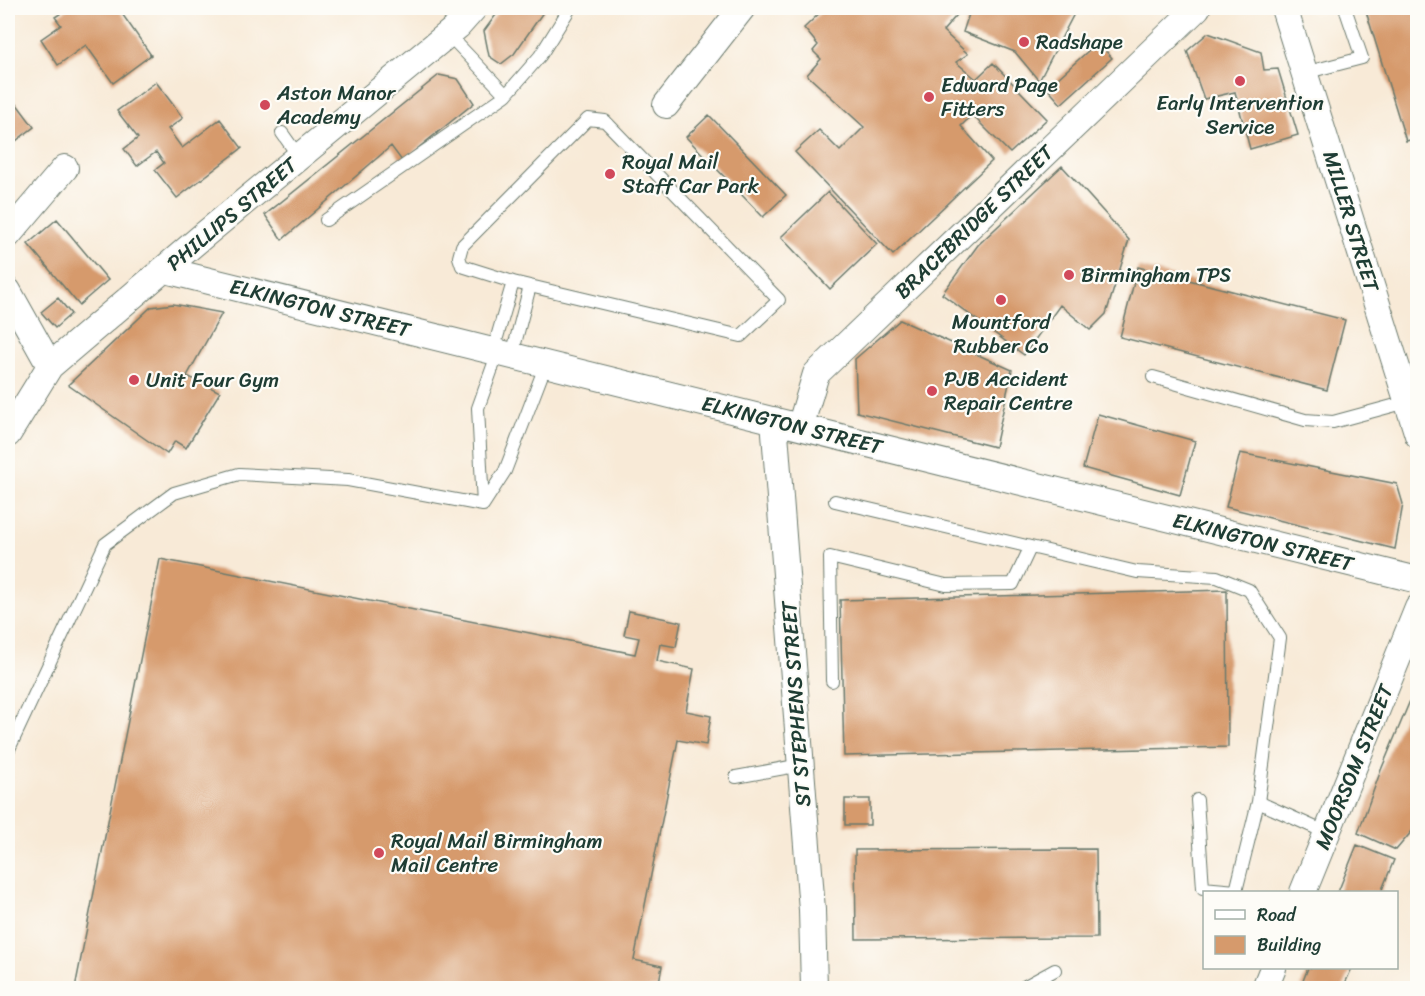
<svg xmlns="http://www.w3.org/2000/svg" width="1425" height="996" font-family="Sriracha,sans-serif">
  <rect width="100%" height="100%" fill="#fdfcf7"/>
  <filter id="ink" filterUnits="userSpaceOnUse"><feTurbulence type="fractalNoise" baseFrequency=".0167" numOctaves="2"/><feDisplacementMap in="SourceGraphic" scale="12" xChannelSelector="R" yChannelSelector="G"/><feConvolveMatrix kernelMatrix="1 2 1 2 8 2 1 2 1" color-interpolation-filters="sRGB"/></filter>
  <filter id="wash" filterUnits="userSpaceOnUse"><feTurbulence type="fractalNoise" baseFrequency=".008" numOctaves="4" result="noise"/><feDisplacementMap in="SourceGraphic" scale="24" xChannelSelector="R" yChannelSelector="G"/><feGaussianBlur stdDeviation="1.35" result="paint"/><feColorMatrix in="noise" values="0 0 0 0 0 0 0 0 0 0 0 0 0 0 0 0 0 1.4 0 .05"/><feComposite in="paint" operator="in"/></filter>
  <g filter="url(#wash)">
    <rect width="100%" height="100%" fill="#f8ead7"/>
    <g id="blocks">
      <path fill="#d69a6c" d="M 69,8 L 118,8 L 151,55 L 113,83 L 86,45 L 58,65 L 41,39 L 61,25 L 55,17 Z
        M 501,8 L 546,8 L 514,54 L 501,64 L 489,56 L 484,31 Z
        M 825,8 L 959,8 L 962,9 L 943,31 L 968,54 L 956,62 L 976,79 L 993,63 L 1047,119 L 1010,153 L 972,115 L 961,126 L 992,161 L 893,255 L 795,152 L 819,130 L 840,151 L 864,127 L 807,75 L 821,59 L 813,51 L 818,45 L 804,28 Z
        M 971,8 L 1077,8 L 1039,81 L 1015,52 L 963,32 Z
        M 1365,8 L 1418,8 L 1418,138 L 1406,141 Z
        M 1208,33 L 1261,52 L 1264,70 L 1278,69 L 1298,135 L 1250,149 L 1235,92 L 1204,99 L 1187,51 Z
        M 1098,42 L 1112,58 L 1061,104 L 1047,88 Z
        M 439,75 L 458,79 L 474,103 L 402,161 L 391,146 L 282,240 L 265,215 Z
        M 156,82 L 183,118 L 168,129 L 182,148 L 220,119 L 242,148 L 177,198 L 155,170 L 164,163 L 156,152 L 137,166 L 124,149 L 138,138 L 117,111 Z
        M 16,103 L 34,127 L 8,147 L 8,110 Z
        M 709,115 L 786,195 L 763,217 L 686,137 Z
        M 1062,166 L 1129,240 L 1106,314 L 1090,330 L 1060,305 L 1024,355 L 942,294 L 978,245 Z
        M 828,192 L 877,244 L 830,289 L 781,237 Z
        M 57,219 L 108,280 L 79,305 L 28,244 Z
        M 1138,267 L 1345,320 L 1327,390 L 1120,337 Z
        M 58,298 L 71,314 L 55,328 L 41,312 Z
        M 173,304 L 222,313 L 187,376 L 220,392 L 186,448 L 175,441 L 167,454 L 68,385 L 151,307 Z
        M 900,320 L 1012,370 L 995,447 L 857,412 L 855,359 Z
        M 1098,414 L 1195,441 L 1180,495 L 1083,468 Z
        M 1240,453 L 1397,484 L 1403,504 L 1395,549 L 1226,507 Z
        M 160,559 L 635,654 L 639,638 L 624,635 L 629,611 L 681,622 L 676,647 L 660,644 L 657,661 L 694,669 L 686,711 L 711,716 L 706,745 L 678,740 L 634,960 L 662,966 L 658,988 L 75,988 Z
        M 1227,590 L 1228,747 L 844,756 L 840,600 Z
        M 1417,684 L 1418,824 L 1396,850 L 1358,833 L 1381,770 Z
        M 845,799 L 870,799 L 870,825 L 845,825 Z
        M 1357,845 L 1394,860 L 1381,892 L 1338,892 Z
        M 1096,849 L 1097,938 L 856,939 L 855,850 Z
        M 1308,968 L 1352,968 L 1343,988 L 1308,988 L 1301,986 Z"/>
    </g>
  </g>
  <g filter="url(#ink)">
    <use href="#blocks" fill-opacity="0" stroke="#6b7a6d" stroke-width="1.5"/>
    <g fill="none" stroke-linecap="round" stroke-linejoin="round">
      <defs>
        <path id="service" d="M 1304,73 L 1362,58 L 1345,8
          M 506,95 L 540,56 L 570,8
          M 282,133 L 299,157
          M 326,220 L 506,95 L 448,34
          M 493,351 L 513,282 L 462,266 L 459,257 L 462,246 L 588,119 L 605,121 L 779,300 L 741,336 L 513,282
          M 512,355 L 530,286
          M 1153,377 L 1305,420 L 1333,422 L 1407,402
          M 835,501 L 1137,572 L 1217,577 L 1249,590 L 1280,638 L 1258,802
          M 483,505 L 478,408 L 498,352
          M 483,505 L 505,471 L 546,364
          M 832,681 L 830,557 L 946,585 L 1013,584 L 1030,548
          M 8,751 L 105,544 L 174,493 L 239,474 L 348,480 L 483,505
          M 736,777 L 801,765
          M 1197,800 L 1203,888 L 1236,891 L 1258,802 L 1327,833
          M 1022,988 L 1055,970"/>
        <path id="minor" d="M 1284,8 L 1418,435
          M 666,105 L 742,8
          M 8,235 L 65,168
          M 165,270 L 1418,580
          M 8,291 L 50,366
          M 774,420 L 812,910 L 814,988
          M 800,427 L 816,374 L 1197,8
          M 8,434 L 50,366 L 204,235 L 458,26 L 474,8
          M 1303,892 L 1418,608
          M 1265,988 L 1273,968"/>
      </defs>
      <use href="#service" stroke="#6b7a6d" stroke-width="14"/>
      <use href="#minor" stroke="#6b7a6d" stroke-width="28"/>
      <use href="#service" stroke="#fff" stroke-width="12"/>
      <use href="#minor" stroke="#fff" stroke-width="26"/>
    </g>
  </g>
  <g fill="#d1495b" stroke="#fdfcf7" stroke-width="2">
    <circle cx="1024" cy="42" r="6"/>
    <circle cx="1240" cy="81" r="6"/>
    <circle cx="929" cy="97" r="6"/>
    <circle cx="265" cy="105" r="6"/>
    <circle cx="610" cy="174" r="6"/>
    <circle cx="1069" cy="275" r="6"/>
    <circle cx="1001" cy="300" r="6"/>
    <circle cx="134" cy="380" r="6"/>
    <circle cx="932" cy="391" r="6"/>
    <circle cx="379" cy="853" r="6"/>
  </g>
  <g text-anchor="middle" stroke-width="4.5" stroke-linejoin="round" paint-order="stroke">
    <g font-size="21" fill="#1f3d34" stroke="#fdfcf7" text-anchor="start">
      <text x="1036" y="49">Radshape</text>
      <text x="941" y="92">Edward Page<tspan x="941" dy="24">Fitters</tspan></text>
      <text x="277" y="100">Aston Manor<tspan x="277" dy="24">Academy</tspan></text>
      <text x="1240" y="110" text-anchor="middle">Early Intervention<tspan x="1240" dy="24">Service</tspan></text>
      <text x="622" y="169">Royal Mail<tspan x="622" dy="24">Staff Car Park</tspan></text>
      <text x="1081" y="282">Birmingham TPS</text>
      <text x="1001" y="329" text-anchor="middle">Mountford<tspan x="1001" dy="24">Rubber Co</tspan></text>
      <text x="944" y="386">PJB Accident<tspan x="944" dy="24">Repair Centre</tspan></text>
      <text x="146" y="387">Unit Four Gym</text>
      <text x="391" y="848">Royal Mail Birmingham<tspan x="391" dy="24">Mail Centre</tspan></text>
    </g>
    <g font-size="21" fill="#1f3d34" stroke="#fdfcf7">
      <text transform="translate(232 214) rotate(-40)" y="7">PHILLIPS STREET</text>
      <text transform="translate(1351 221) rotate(73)" y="7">MILLER STREET</text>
      <text transform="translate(974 222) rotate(-44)" y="7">BRACEBRIDGE STREET</text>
      <text transform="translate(320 308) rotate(14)" y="7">ELKINGTON STREET</text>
      <text transform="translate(792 425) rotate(14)" y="7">ELKINGTON STREET</text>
      <text transform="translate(1263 542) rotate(14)" y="7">ELKINGTON STREET</text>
      <text transform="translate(796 704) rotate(-94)" y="7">ST STEPHENS STREET</text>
      <text transform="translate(1354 767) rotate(-68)" y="7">MOORSOM STREET</text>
    </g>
  </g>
  <rect width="1425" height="996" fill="none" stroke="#fdfcf7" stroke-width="30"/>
  <rect x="1203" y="891" width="195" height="78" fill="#fdfcf7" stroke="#a4b0a9" stroke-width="1.5"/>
  <rect x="1215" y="910" width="30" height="9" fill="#ffffff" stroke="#a4b0a9" stroke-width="1.5"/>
  <text x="1257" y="921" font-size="18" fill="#1f3d34">Road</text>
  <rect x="1215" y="936" width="30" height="18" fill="#d69a6c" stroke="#a4b0a9" stroke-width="1.5"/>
  <text x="1257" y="951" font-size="18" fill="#1f3d34">Building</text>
</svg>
